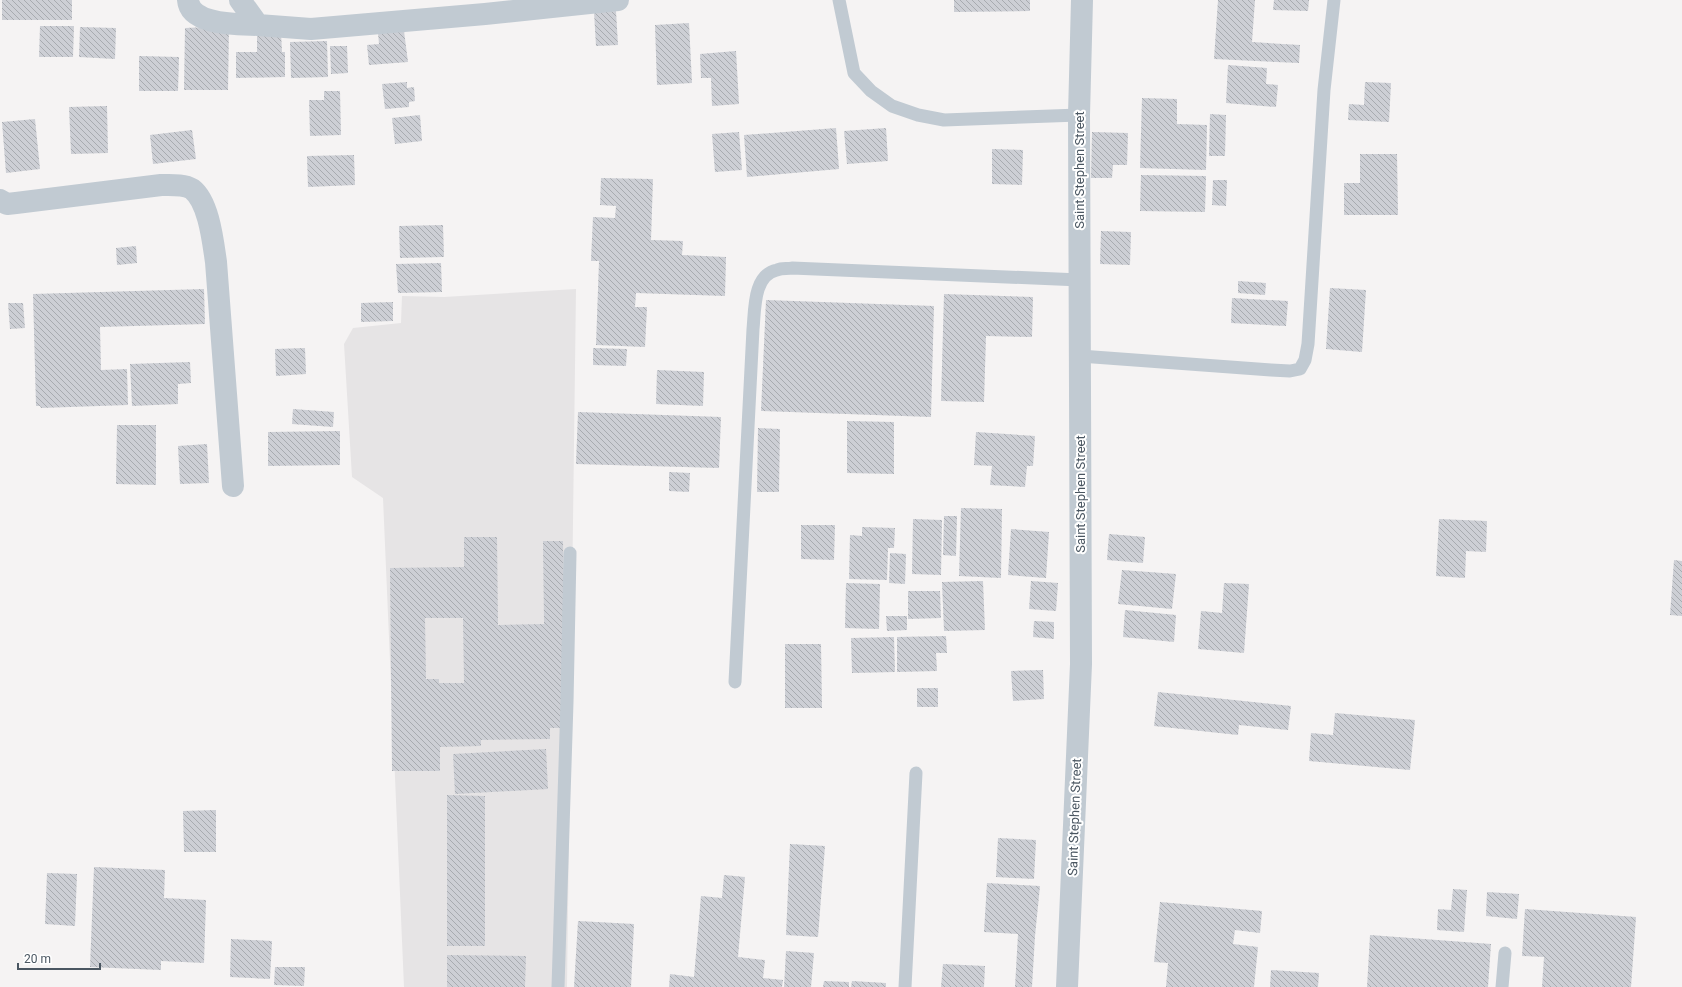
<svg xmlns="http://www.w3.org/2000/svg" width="1682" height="987" font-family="Roboto,sans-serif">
  <defs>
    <pattern id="building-back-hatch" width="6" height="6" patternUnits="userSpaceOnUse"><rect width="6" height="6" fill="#cdcfd5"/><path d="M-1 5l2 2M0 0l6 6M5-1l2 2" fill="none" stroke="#a8abb0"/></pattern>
  </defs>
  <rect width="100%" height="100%" fill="#f5f3f3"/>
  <path fill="#e6e4e5" d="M 576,289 L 567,987 L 404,987 L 383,498 L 352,477 L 344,344 L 353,328 L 401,323 L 402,296 L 444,297 Z"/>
  <path fill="url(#building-back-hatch)" fill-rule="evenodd" d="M 2,0 L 72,0 L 72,20 L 2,20 Z
    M 954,0 L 1030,0 L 1030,11 L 954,12 Z
    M 1218,0 L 1255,0 L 1252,42 L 1300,45 L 1299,63 L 1214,59 Z
    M 1274,0 L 1309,0 L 1308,11 L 1273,10 Z
    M 616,11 L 618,45 L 596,46 L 594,12 Z
    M 689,23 L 692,83 L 657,85 L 655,25 Z
    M 40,26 L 74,26 L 73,57 L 39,57 Z
    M 229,26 L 228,90 L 184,90 L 185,28 Z
    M 80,27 L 116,28 L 115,59 L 79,57 Z
    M 404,31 L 408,62 L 369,65 L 367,45 L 379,44 L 378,33 Z
    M 281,32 L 282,52 L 285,52 L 285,77 L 236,78 L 236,52 L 257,52 L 257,33 Z
    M 327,41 L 328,77 L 291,78 L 290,42 Z
    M 330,46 L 347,46 L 348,73 L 331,74 Z
    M 736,51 L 739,104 L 712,106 L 711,78 L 701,78 L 700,54 Z
    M 139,56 L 179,57 L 178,91 L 139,91 Z
    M 1228,65 L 1267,68 L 1266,84 L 1278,85 L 1276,107 L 1226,103 Z
    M 407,82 L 407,88 L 414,87 L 415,101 L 409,102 L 409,107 L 385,109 L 382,84 Z
    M 1365,82 L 1391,83 L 1389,122 L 1348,120 L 1349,104 L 1364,105 Z
    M 324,91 L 340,91 L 341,135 L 310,136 L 309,100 L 324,100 Z
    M 1142,98 L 1177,99 L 1177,124 L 1207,125 L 1206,170 L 1140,168 Z
    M 107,106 L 108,153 L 71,154 L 69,107 Z
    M 1210,114 L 1226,115 L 1225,156 L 1209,156 Z
    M 420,115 L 422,141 L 395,144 L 392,118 Z
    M 35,119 L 40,169 L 6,173 L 2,122 Z
    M 836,128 L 839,169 L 747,177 L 744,135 Z
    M 886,128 L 888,161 L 847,164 L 844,131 Z
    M 192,130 L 196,159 L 153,164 L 150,135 Z
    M 739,132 L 742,170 L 715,172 L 712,134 Z
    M 1092,132 L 1128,133 L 1127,165 L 1113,165 L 1112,178 L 1091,178 Z
    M 992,149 L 1023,150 L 1022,185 L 992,184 Z
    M 1360,154 L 1397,154 L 1398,215 L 1344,215 L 1344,183 L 1360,183 Z
    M 354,155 L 355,185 L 308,187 L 307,156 Z
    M 1141,175 L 1206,176 L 1205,212 L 1140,211 Z
    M 601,178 L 653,179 L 651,240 L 683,241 L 682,255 L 726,257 L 725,296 L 636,293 L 635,307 L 647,307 L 645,347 L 596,345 L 599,261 L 591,261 L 593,217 L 615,218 L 616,206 L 600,205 Z
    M 1213,180 L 1227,180 L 1226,206 L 1212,205 Z
    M 443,225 L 444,257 L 400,258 L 399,226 Z
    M 1101,231 L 1131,232 L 1130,265 L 1100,264 Z
    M 136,246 L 137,263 L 117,265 L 116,248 Z
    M 441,263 L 442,292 L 398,293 L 396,264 Z
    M 1238,281 L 1266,283 L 1265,295 L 1238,293 Z
    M 1330,288 L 1366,290 L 1362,352 L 1326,349 Z
    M 204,289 L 205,324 L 100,327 L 101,370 L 127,369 L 128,405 L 41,408 L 40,406 L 36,406 L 33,294 Z
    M 944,294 L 1033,297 L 1032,337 L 986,336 L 984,402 L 941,401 Z
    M 1232,298 L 1288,301 L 1286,326 L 1231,323 Z
    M 766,300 L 934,306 L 931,417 L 761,411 Z
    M 393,302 L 393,321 L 361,322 L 361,303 Z
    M 8,303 L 23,303 L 25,328 L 10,329 Z
    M 305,348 L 306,374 L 276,376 L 275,349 Z
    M 593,348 L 627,349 L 626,366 L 593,365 Z
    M 190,362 L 191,383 L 178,384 L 178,404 L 132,406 L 130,364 Z
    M 657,370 L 704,372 L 703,406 L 656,404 Z
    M 293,409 L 334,412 L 333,427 L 292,424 Z
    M 578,412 L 721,417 L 719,468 L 576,464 Z
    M 847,421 L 894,422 L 894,474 L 847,473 Z
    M 117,425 L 156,425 L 156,485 L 116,484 Z
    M 758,428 L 780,429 L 779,492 L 757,492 Z
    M 340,431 L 340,465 L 268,466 L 268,432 Z
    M 976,432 L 1035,436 L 1033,466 L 1027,466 L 1025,487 L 990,485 L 992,466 L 974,465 Z
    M 207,444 L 209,483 L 180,484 L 178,446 Z
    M 669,472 L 690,473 L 689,492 L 669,491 Z
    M 961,508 L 1002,509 L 1001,578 L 959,576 Z
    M 944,516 L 957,516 L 956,556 L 943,555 Z
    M 913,519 L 942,520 L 941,575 L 912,574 Z
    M 1439,519 L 1487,521 L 1486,552 L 1466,551 L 1465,578 L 1436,576 Z
    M 801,525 L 835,525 L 834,560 L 801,559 Z
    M 862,527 L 895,528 L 894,548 L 888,548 L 887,580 L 849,579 L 850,535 L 862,536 Z
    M 1011,529 L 1049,532 L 1046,578 L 1008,575 Z
    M 1109,534 L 1145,537 L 1143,563 L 1107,560 Z
    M 464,537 L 497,537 L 498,625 L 544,624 L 543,541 L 563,541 L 565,728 L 550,728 L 550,739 L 481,740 L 481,746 L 440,747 L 440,771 L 392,771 L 390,568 L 464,567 ZM 425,618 L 463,618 L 464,683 L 439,683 L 439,679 L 426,679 Z
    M 890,553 L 906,554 L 905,584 L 889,583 Z
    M 1674,560 L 1682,561 L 1682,616 L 1670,615 Z
    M 1122,570 L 1176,574 L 1172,609 L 1118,604 Z
    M 983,581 L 985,630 L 944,631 L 942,582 Z
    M 1031,581 L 1058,583 L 1056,611 L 1029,609 Z
    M 846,583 L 880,584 L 879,629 L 845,628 Z
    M 1224,583 L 1249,584 L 1244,653 L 1198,649 L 1201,611 L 1222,613 Z
    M 908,591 L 940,591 L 941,618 L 908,619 Z
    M 1125,610 L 1176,615 L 1174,642 L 1123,637 Z
    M 886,616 L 907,616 L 907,630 L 887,631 Z
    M 1034,621 L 1054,622 L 1054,639 L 1033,637 Z
    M 946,636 L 947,653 L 936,653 L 937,671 L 897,672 L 897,637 Z
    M 894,637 L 895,672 L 852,673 L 851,638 Z
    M 785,644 L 821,644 L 822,708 L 785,708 Z
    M 1043,670 L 1044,699 L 1013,701 L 1011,671 Z
    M 917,688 L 938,688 L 938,707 L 917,707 Z
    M 1158,692 L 1291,706 L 1288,730 L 1239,725 L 1238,735 L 1154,726 Z
    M 1335,713 L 1415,720 L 1410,770 L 1309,761 L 1311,733 L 1333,735 Z
    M 546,749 L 548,789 L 455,794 L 453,754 Z
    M 447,795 L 485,796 L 485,946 L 447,946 Z
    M 216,810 L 216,852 L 184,852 L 183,811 Z
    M 998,838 L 1036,840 L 1034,879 L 996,877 Z
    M 790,844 L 825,846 L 818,937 L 786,935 Z
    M 94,867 L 165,870 L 164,898 L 206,900 L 204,963 L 161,961 L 161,970 L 90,967 Z
    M 47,873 L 77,874 L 75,926 L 45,924 Z
    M 724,875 L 745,877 L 738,957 L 765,960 L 763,978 L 783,980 L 782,987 L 669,987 L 670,974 L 694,977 L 701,896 L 722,898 Z
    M 987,883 L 1040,886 L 1035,936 L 1032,987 L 1015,987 L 1018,934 L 984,932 Z
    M 1453,889 L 1467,890 L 1464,932 L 1437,930 L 1438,909 L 1451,910 Z
    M 1487,892 L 1519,894 L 1517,919 L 1486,916 Z
    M 1160,902 L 1262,911 L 1260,933 L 1235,930 L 1233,944 L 1258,947 L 1254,987 L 1166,987 L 1168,963 L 1154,962 Z
    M 1525,909 L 1636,917 L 1631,987 L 1542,987 L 1544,957 L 1522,956 Z
    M 578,921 L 634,924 L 631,987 L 574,987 Z
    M 1370,935 L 1491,944 L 1488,987 L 1367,987 Z
    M 231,939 L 272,941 L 270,979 L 230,977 Z
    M 786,951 L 814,953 L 811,987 L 784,987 Z
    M 447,955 L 526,956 L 525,987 L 447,987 Z
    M 943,964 L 985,966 L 984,987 L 941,987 Z
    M 275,967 L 305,967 L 304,986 L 274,985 Z
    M 1271,970 L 1319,973 L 1318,987 L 1270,987 Z
    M 824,981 L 849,982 L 849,987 L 823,987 Z
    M 852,981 L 886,983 L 886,987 L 851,987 Z"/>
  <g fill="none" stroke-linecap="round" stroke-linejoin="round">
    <path stroke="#c1cad2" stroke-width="13" d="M 839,0 L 854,73 L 871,91 L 892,106 L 918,115 L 944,120 L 1079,115
      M 1080,356 L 1271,370 L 1290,371 L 1300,369 L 1305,360 L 1308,344 L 1324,90 L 1334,0
      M 735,682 L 753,329 C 755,310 753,275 777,270 C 782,268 787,269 792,268 L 1080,280
      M 558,987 L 567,702 L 570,553
      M 905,987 L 916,773
      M 1502,987 L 1505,953"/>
    <path stroke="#c1cad2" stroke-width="22" d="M 188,0 C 190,26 239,24 258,25
      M 240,0 L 258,25 L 311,29 L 485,14 L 618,0
      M 0,200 L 7,204 L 16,203 L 161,185 C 171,185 184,184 192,189 C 209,202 213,242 216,262 L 233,486
      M 1067,987 L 1081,664 L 1079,115 L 1082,0"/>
  </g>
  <g text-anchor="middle" stroke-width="4" stroke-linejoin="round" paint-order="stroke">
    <g font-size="13" fill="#4a5661" stroke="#fff">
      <text transform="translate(1079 170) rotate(-90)" y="5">Saint Stephen Street</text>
      <text transform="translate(1080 494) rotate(-90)" y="5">Saint Stephen Street</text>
      <text transform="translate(1074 817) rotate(-88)" y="5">Saint Stephen Street</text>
    </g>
  </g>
  <path d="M18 963v6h82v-6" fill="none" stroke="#4a5661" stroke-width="2"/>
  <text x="24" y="963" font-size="12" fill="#4a5661" stroke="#ffffff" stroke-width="3" paint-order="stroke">20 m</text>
</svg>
